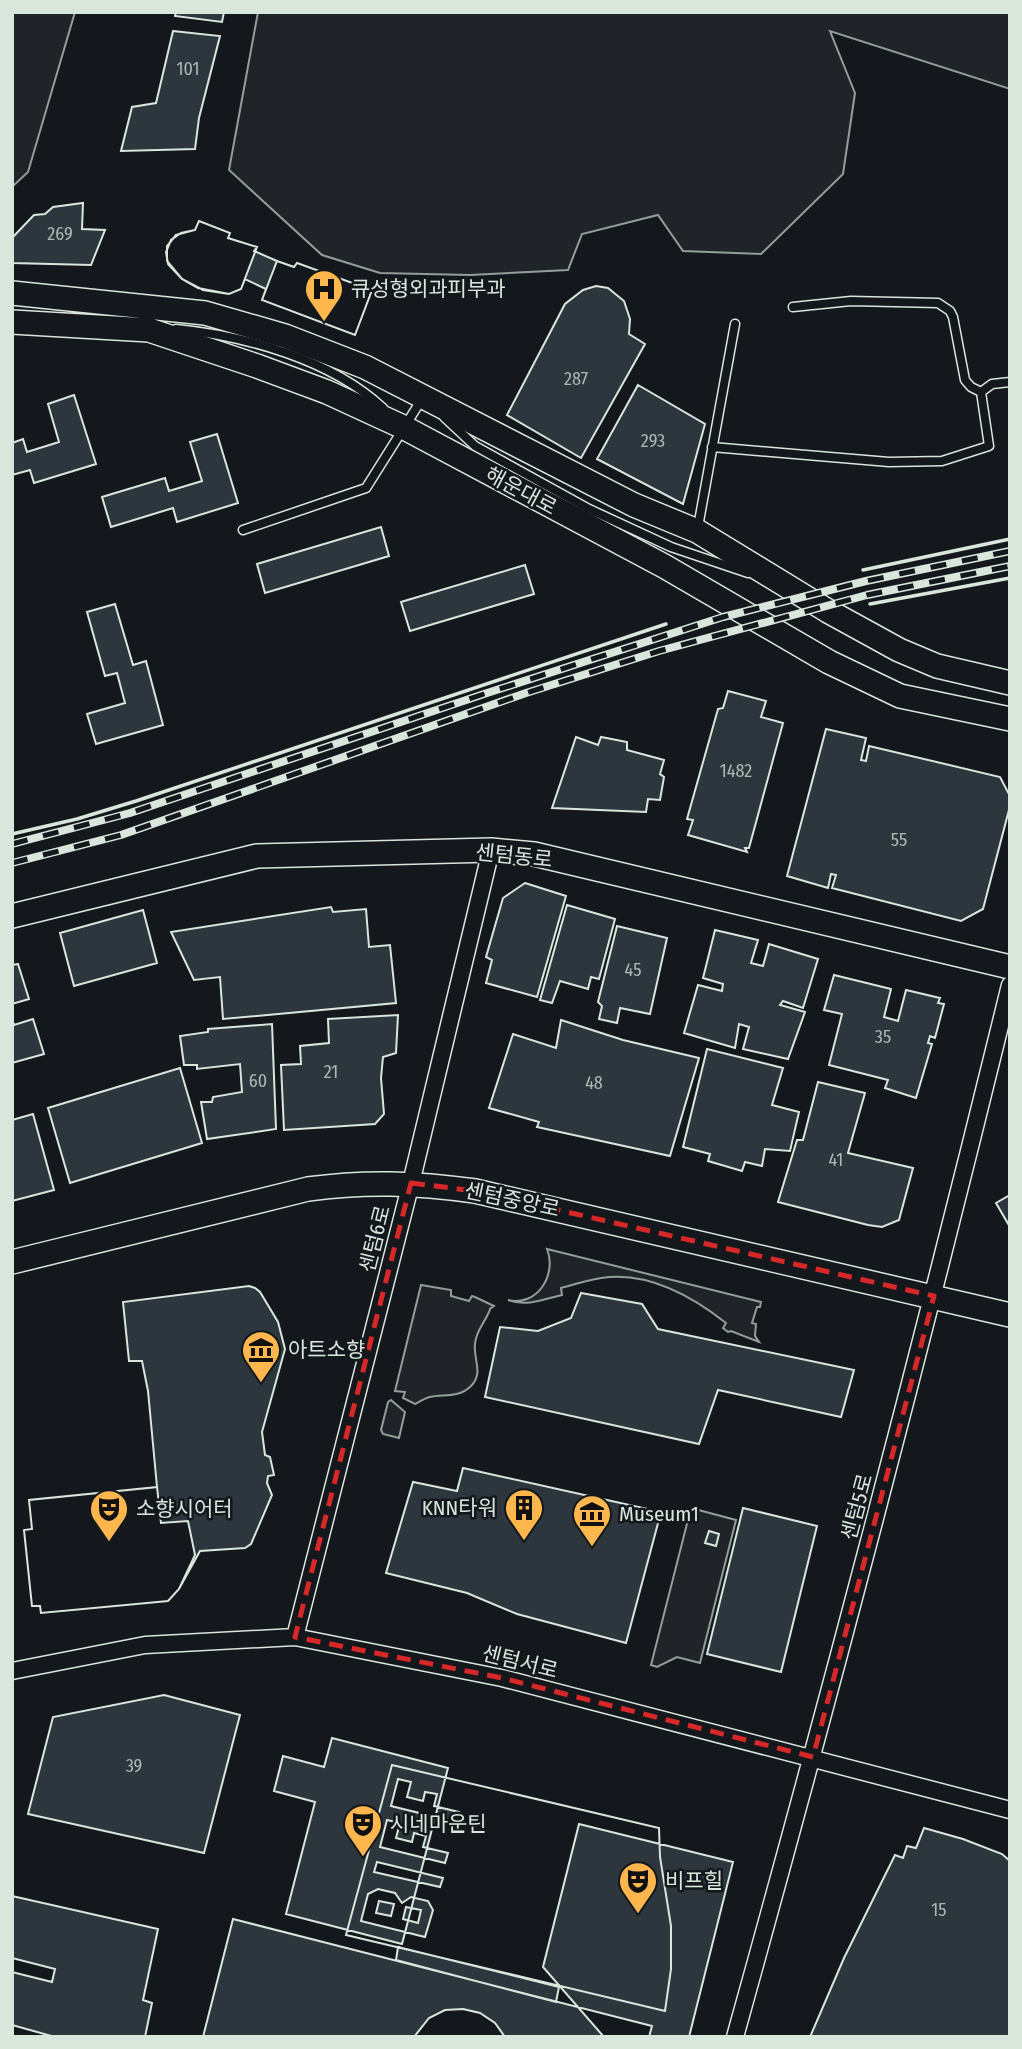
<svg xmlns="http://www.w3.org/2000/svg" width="1022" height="2049" font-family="'Fira Sans Condensed','Noto Sans KR',sans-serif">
  <rect width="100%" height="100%" fill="#14181c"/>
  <path fill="#202428" stroke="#939e99" stroke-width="2" d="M 12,12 L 75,12 L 28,172 L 12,187 Z
    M 258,12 L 1010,12 L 1010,89 L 830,31 L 855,93 L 843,174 L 761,254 L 683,251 L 658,215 L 582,234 L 568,270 L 470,275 L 380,273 L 322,255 L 229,170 Z
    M 547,1249 L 761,1302 L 760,1307 L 757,1307 L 752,1323 L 756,1324 L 755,1336 L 759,1342 L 731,1331 L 728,1332 L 723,1328 L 726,1323 C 693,1297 653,1274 610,1277 C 592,1278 577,1284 561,1288 L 562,1295 C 545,1299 526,1307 508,1300 C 538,1307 557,1274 547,1249 Z
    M 421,1285 L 451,1290 L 451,1296 L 469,1301 L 472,1296 L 475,1297 L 494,1306 C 486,1312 493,1305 488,1314 C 483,1325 476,1331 475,1344 C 473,1359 484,1373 471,1386 C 459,1398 444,1394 430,1397 C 425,1398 419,1402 415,1404 L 403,1398 L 405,1392 L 395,1391 Z
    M 391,1400 L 405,1412 L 399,1438 L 383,1434 L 381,1430 L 388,1402 Z
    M 691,1508 L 736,1520 L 700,1663 L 677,1657 L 657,1667 L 651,1665 Z"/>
  <path fill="#2c363c" stroke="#d8e6dc" stroke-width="2" fill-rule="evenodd" d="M 176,12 L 224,12 L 222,22 L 175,16 Z
    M 173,31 L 220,36 L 199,118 L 195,149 L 121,151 L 132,107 L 156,103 Z
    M 83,203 L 82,229 L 105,230 L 91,265 L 12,263 L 12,238 L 34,215 L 45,214 L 53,207 Z
    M 199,221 L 230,233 L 228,238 L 257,247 L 254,251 L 277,261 L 294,267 L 297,263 L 372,290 L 355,335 L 262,300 L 266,289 L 245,279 L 241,289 L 229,294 L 203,290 L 182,279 L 167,261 L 167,246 L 176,235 L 195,230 Z
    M 199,221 L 230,233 L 228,238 L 257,247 L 241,289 L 229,294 L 198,288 L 182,279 L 168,264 L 166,252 L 171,240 L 181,233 L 195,230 Z
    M 277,261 L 294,267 L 297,263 L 372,290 L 355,335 L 262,300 Z
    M 596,286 L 608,288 L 624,301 L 630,319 L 629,334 L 645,344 L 581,458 L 507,415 L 565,304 L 583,290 Z
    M 638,385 L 705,424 L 683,504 L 597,459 Z
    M 74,395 L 96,464 L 34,483 L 30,470 L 12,475 L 12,443 L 23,439 L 27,452 L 59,442 L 48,404 Z
    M 217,434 L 238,503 L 177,522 L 173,508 L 111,527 L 102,497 L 165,478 L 169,491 L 202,481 L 190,442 Z
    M 381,527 L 389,556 L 265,593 L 257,564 Z
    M 525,565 L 534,594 L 410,631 L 401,602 Z
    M 115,604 L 133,665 L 146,661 L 163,725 L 96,744 L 87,714 L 125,703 L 117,673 L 105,676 L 87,612 Z
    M 728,691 L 766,701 L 761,717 L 783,723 L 749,848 L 745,848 L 747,852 L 688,835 L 693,820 L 687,819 L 718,709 L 723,708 Z
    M 826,729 L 866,738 L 861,760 L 866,761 L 869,746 L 1000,777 L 1010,796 L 1010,806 L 983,909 L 961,921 L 832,888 L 836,875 L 831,874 L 828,888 L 787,876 Z
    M 576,737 L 598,745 L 601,737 L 627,742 L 627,750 L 664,760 L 660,774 L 664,777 L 660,800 L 648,799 L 646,812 L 552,808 Z
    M 525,883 L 566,896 L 537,997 L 486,983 L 492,960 L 486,957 L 503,898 Z
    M 567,905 L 615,919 L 599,979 L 591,977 L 588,989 L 560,981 L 552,1003 L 540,1000 Z
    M 331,907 L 333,912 L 366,909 L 369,947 L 390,945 L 396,1003 L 223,1019 L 220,977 L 194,980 L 171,932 Z
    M 143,910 L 157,963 L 74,986 L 60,933 Z
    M 617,926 L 667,938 L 650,1014 L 620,1008 L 617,1023 L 599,1019 L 602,1006 L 598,1002 Z
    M 715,930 L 758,940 L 751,963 L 763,966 L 769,944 L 818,959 L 803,1008 L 783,1001 L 780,1005 L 805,1012 L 788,1059 L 743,1049 L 749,1027 L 739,1024 L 735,1048 L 684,1033 L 698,985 L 722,991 L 723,984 L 703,978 Z
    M 18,964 L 29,999 L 12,1004 L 12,965 Z
    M 834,975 L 891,989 L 884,1017 L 898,1021 L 906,990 L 940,998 L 938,1003 L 944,1004 L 935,1038 L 930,1036 L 928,1043 L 932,1044 L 916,1098 L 885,1088 L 888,1080 L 829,1065 L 842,1014 L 824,1010 Z
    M 398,1015 L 396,1053 L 383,1057 L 381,1078 L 384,1114 L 375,1124 L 284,1130 L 281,1065 L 301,1064 L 300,1046 L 329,1043 L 328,1019 Z
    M 12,1019 L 14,1025 L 33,1019 L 44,1054 L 12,1063 Z
    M 561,1020 L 623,1040 L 699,1058 L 670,1156 L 537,1127 L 539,1122 L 489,1108 L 513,1034 L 556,1048 Z
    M 272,1024 L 276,1129 L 207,1139 L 201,1102 L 212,1102 L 213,1097 L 242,1092 L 240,1064 L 197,1069 L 197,1065 L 184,1065 L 180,1036 L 208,1032 L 208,1029 Z
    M 707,1049 L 783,1068 L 772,1105 L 799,1112 L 790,1151 L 765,1149 L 762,1166 L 745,1162 L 742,1171 L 708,1161 L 710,1154 L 683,1147 Z
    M 180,1068 L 202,1143 L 70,1183 L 48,1108 Z
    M 818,1082 L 865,1093 L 848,1153 L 913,1168 L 899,1220 L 882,1227 L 868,1225 L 778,1202 L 797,1140 L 803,1140 Z
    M 33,1114 L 54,1190 L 12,1201 L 12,1120 Z
    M 1010,1195 L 1010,1227 L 996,1203 Z
    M 249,1286 L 255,1288 L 260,1292 L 278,1322 L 285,1349 L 262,1432 L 265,1455 L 270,1457 L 274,1475 L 268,1476 L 267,1483 L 272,1495 L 251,1544 L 245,1548 L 200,1551 L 179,1589 L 168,1601 L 41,1613 L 40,1606 L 32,1606 L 24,1530 L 32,1529 L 29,1500 L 157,1487 L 148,1391 L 142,1361 L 129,1361 L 123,1302 Z
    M 581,1293 L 642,1304 L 658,1329 L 854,1370 L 841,1417 L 718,1390 L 699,1444 L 485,1397 L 500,1327 L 538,1331 L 571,1318 Z
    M 463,1468 L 661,1512 L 626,1643 L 517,1614 L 467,1593 L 386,1573 L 413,1482 L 457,1491 Z
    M 157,1487 L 161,1523 L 188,1521 L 195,1555 L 179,1589 L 168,1601 L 41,1613 L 40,1606 L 32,1606 L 24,1530 L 32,1529 L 29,1500 Z
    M 743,1508 L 817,1526 L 781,1672 L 707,1654 Z
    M 709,1531 L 719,1534 L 716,1546 L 705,1543 Z
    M 164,1695 L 240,1715 L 204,1853 L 28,1814 L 53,1717 Z
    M 332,1738 L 448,1768 L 402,1944 L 286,1914 L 315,1802 L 274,1791 L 283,1756 L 324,1767 Z
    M 392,1765 L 659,1828 L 660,1857 L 671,1926 L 671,1969 L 665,2011 L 346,1935 ZM 398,1779 L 411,1782 L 407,1797 L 423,1801 L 425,1792 L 437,1794 L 434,1806 L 459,1812 L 456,1822 L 391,1806 ZM 387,1820 L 400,1823 L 396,1838 L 412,1842 L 414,1833 L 426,1836 L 423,1847 L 448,1853 L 445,1863 L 380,1847 ZM 377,1862 L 443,1878 L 440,1887 L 374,1872 ZM 378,1889 L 395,1893 L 402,1903 L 411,1897 L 428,1901 L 433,1910 L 425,1937 L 361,1921 L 368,1894 Z
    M 392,1765 L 659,1828 L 660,1857 L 671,1926 L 671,1969 L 665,2011 L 346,1935 Z
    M 579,1824 L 733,1862 L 689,2037 L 604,2037 L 543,1967 Z
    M 924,1828 L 963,1839 L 1002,1854 L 1010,1861 L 1010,2037 L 810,2037 L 844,1958 L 895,1855 L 903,1858 L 907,1846 L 916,1848 Z
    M 12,1896 L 158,1929 L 143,2000 L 152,2003 L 145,2037 L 55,2037 L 12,2025 L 12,1972 L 52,1982 L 55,1969 L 12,1958 Z
    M 379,1901 L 394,1904 L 391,1916 L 376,1913 Z
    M 406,1907 L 421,1910 L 418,1923 L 403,1919 Z
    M 233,1919 L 652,2026 L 649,2037 L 203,2037 Z
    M 398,1947 L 559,1987 L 556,2002 L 396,1960 Z
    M 463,2009 L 480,2013 L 495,2023 L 505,2037 L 414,2037 L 429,2018 L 445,2010 Z"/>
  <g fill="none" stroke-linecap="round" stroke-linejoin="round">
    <defs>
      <path id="lane" d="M 793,307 L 851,301 L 938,303 L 950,311 L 953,317 L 965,380 L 971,387 L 981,392
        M 176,329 C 246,336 330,359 383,408
        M 444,417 L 475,446 L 589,509 L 671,547 L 748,573
        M 712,447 L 889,462 L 942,461 L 989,446 L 981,392 L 992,384 L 1010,382
        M 698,527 L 735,324
        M 243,530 L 366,488 L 422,399"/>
      <path id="street" d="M 295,1637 L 411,1183 L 491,850
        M 12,1671 L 145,1645 L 295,1637 L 502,1678 L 1010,1810
        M 735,2037 C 832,1688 924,1337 1010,985"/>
      <path id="secondary" d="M 12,293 L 205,313 L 285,336 L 365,367 L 634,505 L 697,531 L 828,611 L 899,650 L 937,666 L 1010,683
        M 12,322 L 149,330 L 257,366 L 327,392 L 403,427 L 664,566 L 829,662 L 900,696 L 1010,719
        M 12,916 L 257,856 L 491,850 L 534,854 L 1010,967
        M 12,1262 L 308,1189 C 367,1181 415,1183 475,1191 L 1010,1315"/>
    </defs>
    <use href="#lane" stroke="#d8e6dc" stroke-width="11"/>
    <use href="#street" stroke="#d8e6dc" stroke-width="19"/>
    <use href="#secondary" stroke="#d8e6dc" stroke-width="26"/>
    <use href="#lane" stroke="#14181c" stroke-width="8"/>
    <use href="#street" stroke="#14181c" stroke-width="16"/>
    <use href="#secondary" stroke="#14181c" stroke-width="23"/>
    <defs>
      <path id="rail" d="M 12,844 L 130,813 L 484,694 L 723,617 L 866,581 L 1010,551
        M 12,863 L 121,835 L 526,693 L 659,651 L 867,595 L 1010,566"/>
    </defs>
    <use href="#rail" stroke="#d8e6dc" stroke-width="8"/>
    <use href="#rail" stroke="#14181c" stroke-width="5" stroke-dasharray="16" stroke-linecap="butt"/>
    <path stroke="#d8e6dc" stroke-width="3.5" d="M 863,570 L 1010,539
      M 870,604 L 1010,578
      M 12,834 L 77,819 L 136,801 L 666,624"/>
  </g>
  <path fill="none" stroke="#d62828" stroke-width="5" stroke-dasharray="14 9" stroke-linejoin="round" d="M 411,1183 L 475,1191 L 934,1296 L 813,1757 L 502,1678 L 295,1637 Z"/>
  <defs>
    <symbol id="hospital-pin" viewBox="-11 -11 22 30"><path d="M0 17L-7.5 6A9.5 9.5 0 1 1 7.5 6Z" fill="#ffb74d" stroke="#14181c"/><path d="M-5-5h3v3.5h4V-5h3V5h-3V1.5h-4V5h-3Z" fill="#111"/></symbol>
    <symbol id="museum-pin" viewBox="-11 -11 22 30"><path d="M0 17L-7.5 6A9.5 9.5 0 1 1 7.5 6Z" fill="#ffb74d" stroke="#14181c"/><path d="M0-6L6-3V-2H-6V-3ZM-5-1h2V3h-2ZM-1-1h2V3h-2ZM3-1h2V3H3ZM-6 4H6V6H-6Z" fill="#111"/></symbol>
    <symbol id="building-pin" viewBox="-11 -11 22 30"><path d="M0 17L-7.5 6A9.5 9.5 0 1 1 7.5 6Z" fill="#ffb74d" stroke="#14181c"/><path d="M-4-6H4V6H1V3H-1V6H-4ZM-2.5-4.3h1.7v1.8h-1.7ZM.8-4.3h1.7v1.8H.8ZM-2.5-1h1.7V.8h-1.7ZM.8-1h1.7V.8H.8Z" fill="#111"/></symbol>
    <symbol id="theatre-pin" viewBox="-11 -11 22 30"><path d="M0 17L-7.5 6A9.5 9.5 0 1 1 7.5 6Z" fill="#ffb74d" stroke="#14181c"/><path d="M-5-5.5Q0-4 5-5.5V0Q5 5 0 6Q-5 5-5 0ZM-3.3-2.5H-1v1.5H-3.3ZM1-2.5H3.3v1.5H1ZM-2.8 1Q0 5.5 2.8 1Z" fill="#111"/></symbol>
  </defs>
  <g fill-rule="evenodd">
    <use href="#hospital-pin" x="302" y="267" width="44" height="60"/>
    <use href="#museum-pin" x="239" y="1328" width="44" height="60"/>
    <use href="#building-pin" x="502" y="1486" width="44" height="60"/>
    <use href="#theatre-pin" x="87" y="1487" width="44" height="60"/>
    <use href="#museum-pin" x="570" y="1492" width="44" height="60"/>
    <use href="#theatre-pin" x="341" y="1802" width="44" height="60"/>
    <use href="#theatre-pin" x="616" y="1859" width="44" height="60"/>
  </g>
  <g text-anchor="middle" stroke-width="5" stroke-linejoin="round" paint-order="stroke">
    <g font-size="18" fill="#adbab4">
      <text x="188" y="75">101</text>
      <text x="60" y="240">269</text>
      <text x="576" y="385">287</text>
      <text x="653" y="447">293</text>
      <text x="736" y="777">1482</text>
      <text x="899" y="846">55</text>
      <text x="633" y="976">45</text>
      <text x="883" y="1043">35</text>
      <text x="331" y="1078">21</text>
      <text x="258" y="1087">60</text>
      <text x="594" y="1089">48</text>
      <text x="836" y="1166">41</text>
      <text x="134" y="1772">39</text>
      <text x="939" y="1916">15</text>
    </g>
    <g font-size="21" fill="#d8e6dc" stroke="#14181c" text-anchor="start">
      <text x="351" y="296">큐성형외과피부과</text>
      <text x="288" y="1357">아트소향</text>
      <text x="497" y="1515" text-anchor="end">KNN타워</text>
      <text x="136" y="1516">소향시어터</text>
      <text x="619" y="1521">Museum1</text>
      <text x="390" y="1831">시네마운틴</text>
      <text x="665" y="1888">비프힐</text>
    </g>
    <g font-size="21" fill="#d8e6dc" stroke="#14181c">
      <text transform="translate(521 491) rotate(28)" y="7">해운대로</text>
      <text transform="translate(514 856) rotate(6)" y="7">센텀동로</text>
      <text transform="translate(512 1200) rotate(12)" y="7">센텀중앙로</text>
      <text transform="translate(375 1239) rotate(-76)" y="7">센텀6로</text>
      <text transform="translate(857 1507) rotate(-75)" y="7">센텀5로</text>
      <text transform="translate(520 1662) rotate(14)" y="7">센텀서로</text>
    </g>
  </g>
  <rect width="1022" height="2049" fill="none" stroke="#d8e6dc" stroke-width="28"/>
</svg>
